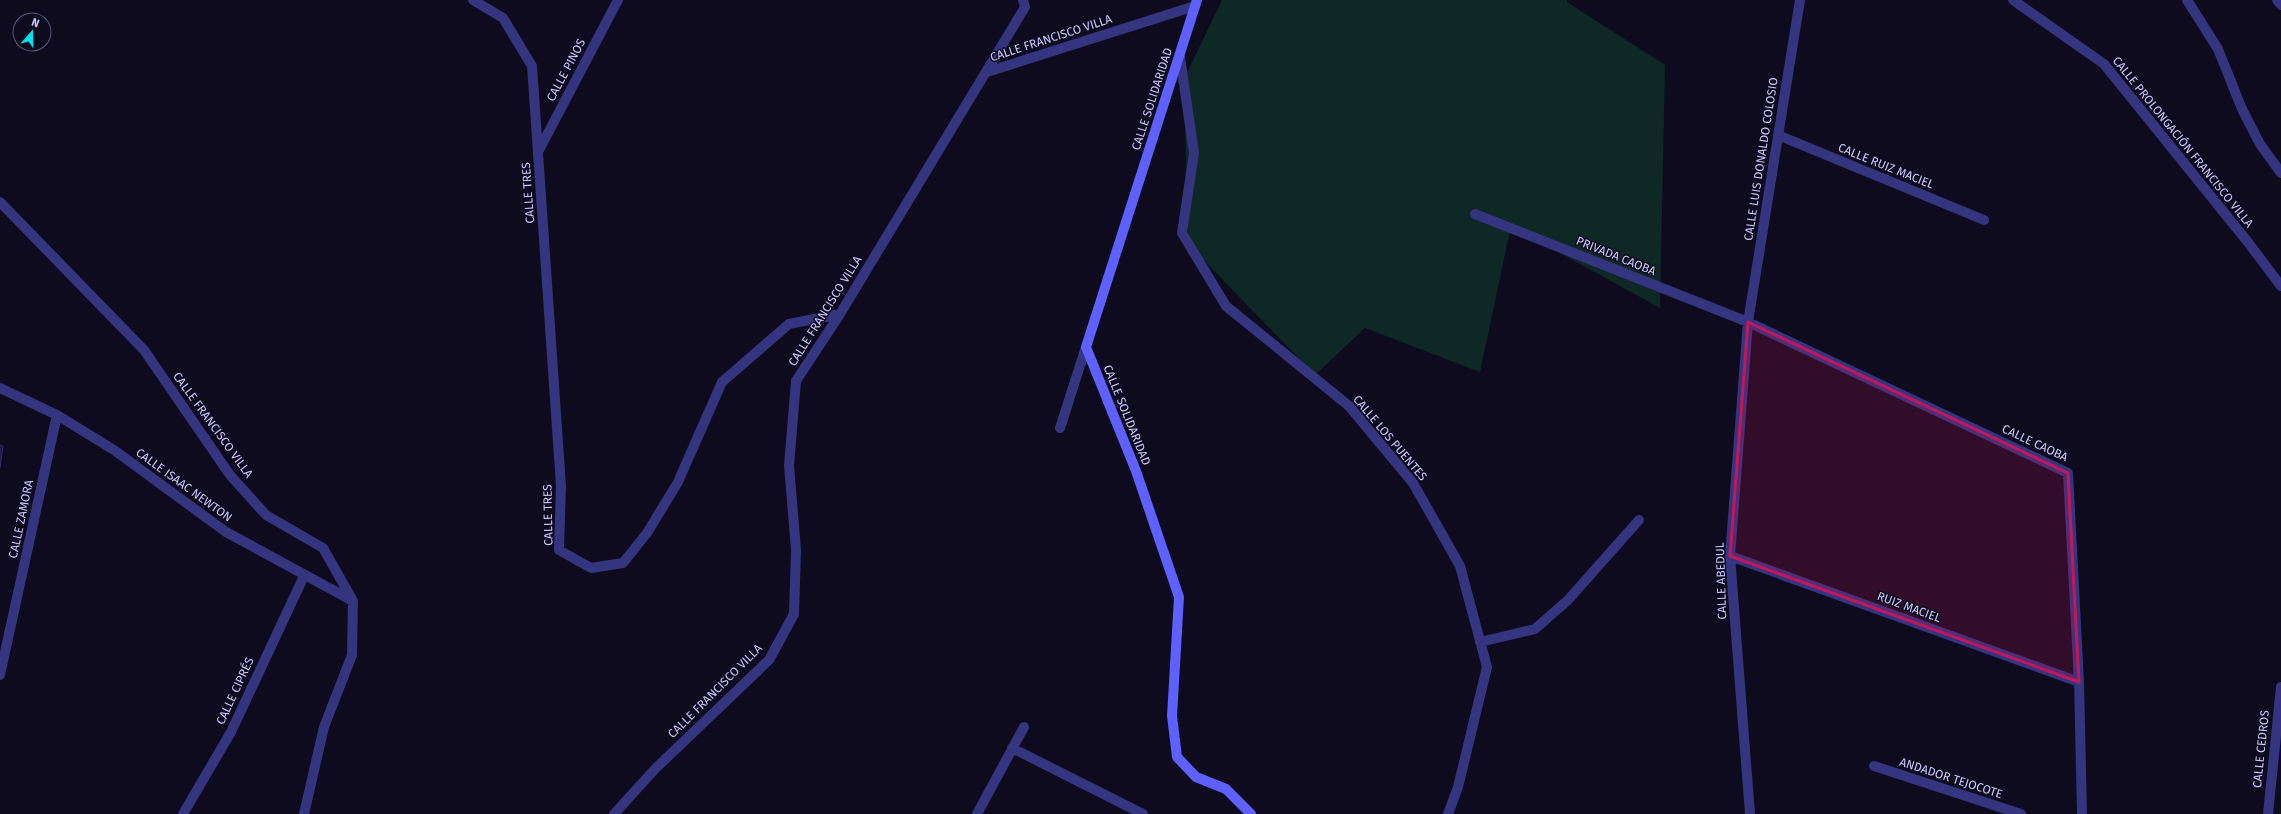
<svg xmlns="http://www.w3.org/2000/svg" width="2281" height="814" font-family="'Fira Sans',sans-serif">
  <defs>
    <filter id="shadow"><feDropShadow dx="2.5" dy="4.5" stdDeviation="2" flood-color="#0009"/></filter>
  </defs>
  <rect width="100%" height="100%" fill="#0d0b1d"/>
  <path fill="#0e2826" d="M 1222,0 L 1567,0 L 1567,2 L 1665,65 L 1660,308 L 1511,226 L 1480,372 L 1365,328 L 1315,375 L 1188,244 L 1184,79 Z"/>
  <path fill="#1d163f" stroke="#32276c" filter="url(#shadow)" d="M 0,445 L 3,446 L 0,468 Z"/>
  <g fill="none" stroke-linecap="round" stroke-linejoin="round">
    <path stroke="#34347f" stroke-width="10" d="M 1778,135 L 1984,220"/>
    <path stroke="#34347f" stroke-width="10" d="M 473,0 L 503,18 L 532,66 L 561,486 L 559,550 L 591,568 L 623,563 L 647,533 L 678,482 L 722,382 L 789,324 L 840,314
      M 2013,0 L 2104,64 L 2247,241 L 2281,286
      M 2187,0 L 2218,49 L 2242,109 L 2260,144 L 2281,173
      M 2277,0 L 2281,5
      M 1180,57 L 1194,153 L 1182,233 L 1226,306 L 1349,406 L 1413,483 L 1460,566 L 1487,667 L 1458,787 L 1448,814
      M 987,72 L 1195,6
      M 538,152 L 618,0
      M 0,202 L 144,350 L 230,475 L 266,515 L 323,548 L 353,601 L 352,655 L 324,727 L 304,814
      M 1475,214 L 1748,322 L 2068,473 L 2079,682 L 2082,814
      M 0,388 L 57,415 L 114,450 L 226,532 L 353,601
      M 1060,428 L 1086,347
      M 1730,556 L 2079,682
      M 1480,642 L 1535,629 L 1568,600 L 1639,520
      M 0,675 L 57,415
      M 1012,748 L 1143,814
      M 1874,766 L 2021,814
      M 183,814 L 231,732 L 304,576
      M 614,814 L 655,769 L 769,660 L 794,614 L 796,550 L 789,466 L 796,381 L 840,314 L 1025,7 L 1023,0
      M 977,814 L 1024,727
      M 1750,814 L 1730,556 L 1748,322 L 1800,0
      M 2268,814 L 2281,687"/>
    <path stroke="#5e60ff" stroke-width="10" d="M 1197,0 L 1086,347 L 1136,471 L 1179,597 L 1172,716 L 1177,757 L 1196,777 L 1226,789 L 1251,814"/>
  </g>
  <path fill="#c2185b" fill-opacity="0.2" stroke="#c2185b" stroke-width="3" stroke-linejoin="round" d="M 1748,322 L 2068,473 L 2079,682 L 1730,556 Z"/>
  <g text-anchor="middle" stroke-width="3" stroke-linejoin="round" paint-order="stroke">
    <g font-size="12" fill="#ccc7ff" stroke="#0d0b1d">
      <text transform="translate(1051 38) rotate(-18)" y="4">CALLE FRANCISCO VILLA</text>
      <text transform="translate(566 70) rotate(-62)" y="4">CALLE PINOS</text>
      <text transform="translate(1152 99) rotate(-72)" y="4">CALLE SOLIDARIDAD</text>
      <text transform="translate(2183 142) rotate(51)" y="4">CALLE PROLONGACIÓN FRANCISCO VILLA</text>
      <text transform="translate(1761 159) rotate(-81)" y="4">CALLE LUIS DONALDO COLOSIO</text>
      <text transform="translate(1886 166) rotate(22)" y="4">CALLE RUIZ MACIEL</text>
      <text transform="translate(528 193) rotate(-94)" y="4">CALLE TRES</text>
      <text transform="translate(1616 256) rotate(22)" y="4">PRIVADA CAOBA</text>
      <text transform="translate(825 311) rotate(-58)" y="4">CALLE FRANCISCO VILLA</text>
      <text transform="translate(1127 415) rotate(68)" y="4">CALLE SOLIDARIDAD</text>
      <text transform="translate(213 425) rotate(54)" y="4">CALLE FRANCISCO VILLA</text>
      <text transform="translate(1390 438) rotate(50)" y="4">CALLE LOS PUENTES</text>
      <text transform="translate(2035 443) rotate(25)" y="4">CALLE CAOBA</text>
      <text transform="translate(184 485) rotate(36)" y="4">CALLE ISAAC NEWTON</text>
      <text transform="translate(548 515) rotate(-91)" y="4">CALLE TRES</text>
      <text transform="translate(21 519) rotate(-78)" y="4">CALLE ZAMORA</text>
      <text transform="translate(1721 581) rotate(-92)" y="4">CALLE ABEDUL</text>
      <text transform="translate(1909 607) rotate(20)" y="4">RUIZ MACIEL</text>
      <text transform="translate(235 691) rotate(-65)" y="4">CALLE CIPRÉS</text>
      <text transform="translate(715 691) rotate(-45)" y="4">CALLE FRANCISCO VILLA</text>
      <text transform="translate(2261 749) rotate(-84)" y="4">CALLE CEDROS</text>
      <text transform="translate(1951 778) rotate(18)" y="4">ANDADOR TEJOCOTE</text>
    </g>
  </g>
  <g transform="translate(32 32) rotate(20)"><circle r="19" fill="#0d0b1d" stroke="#595677"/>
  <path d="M0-3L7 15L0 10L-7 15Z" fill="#00e2f2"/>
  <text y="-6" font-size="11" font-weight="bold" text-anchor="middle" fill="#ccc7ff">N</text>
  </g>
</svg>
